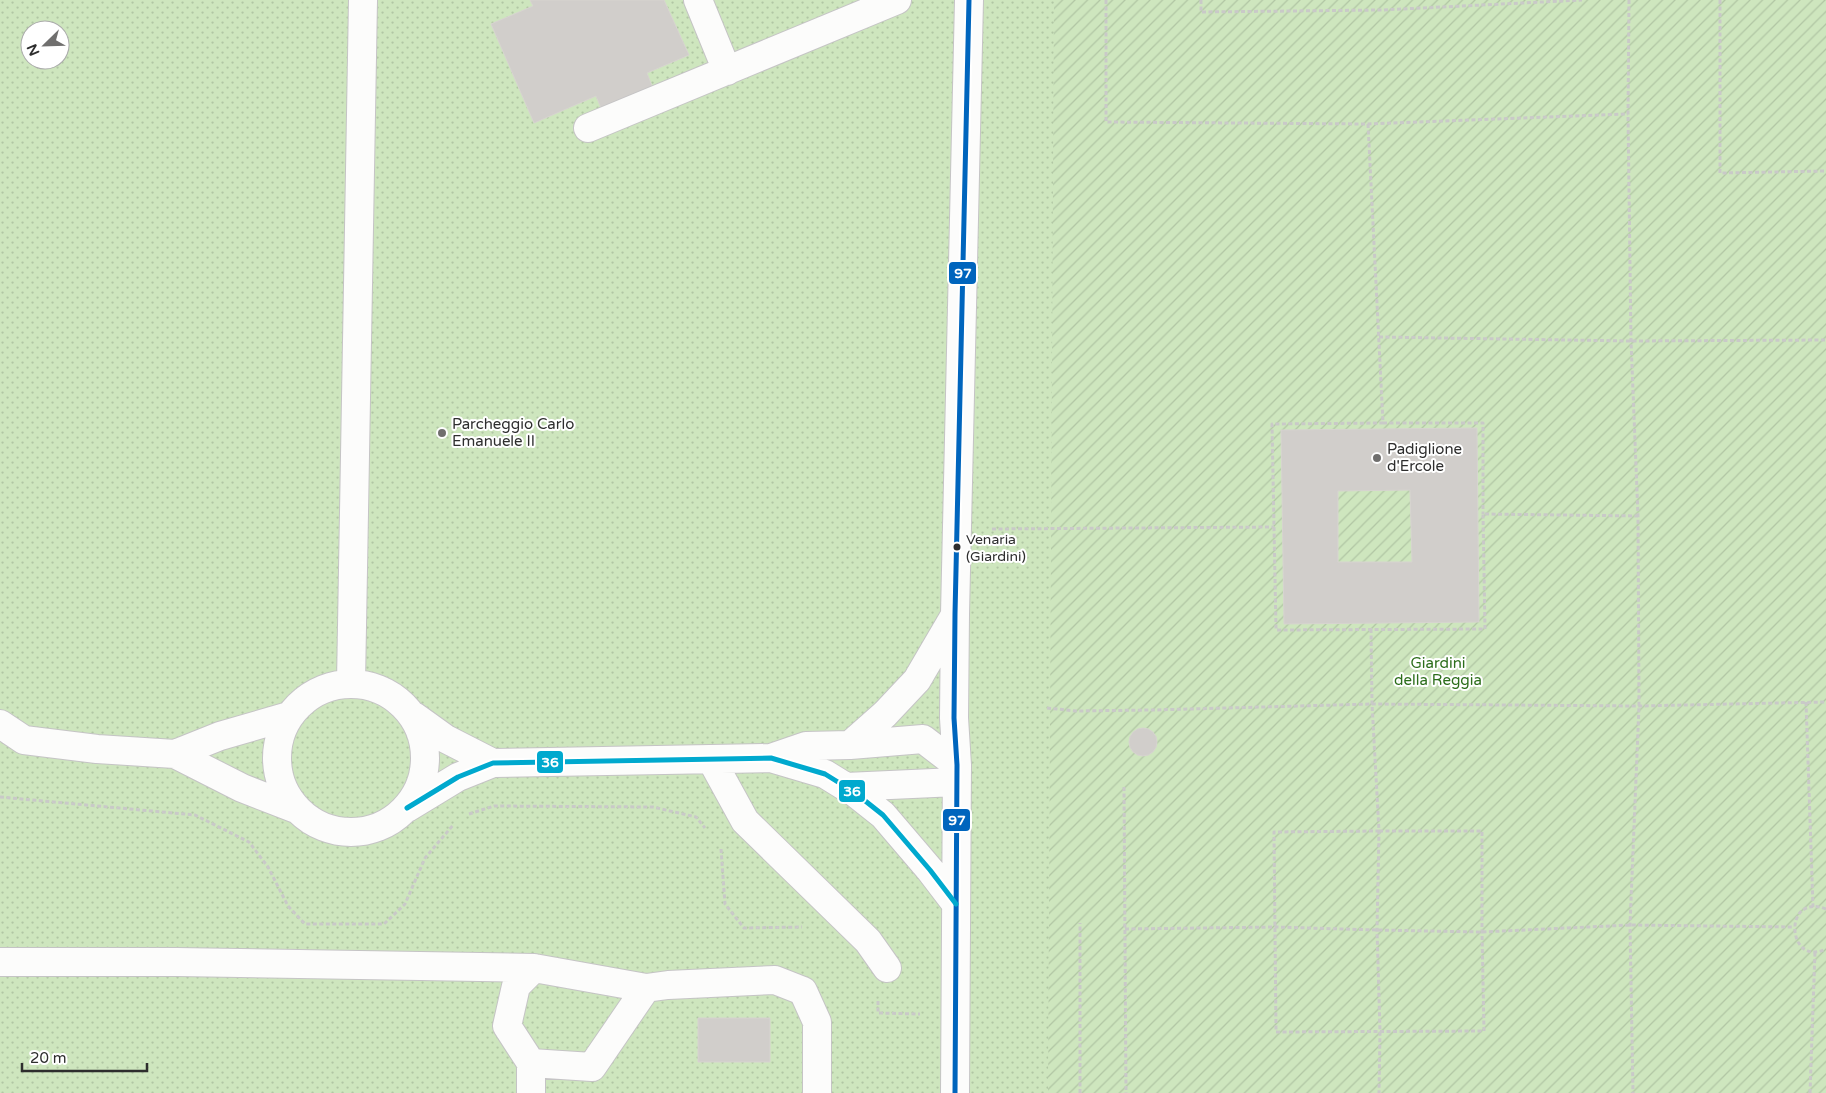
<svg xmlns="http://www.w3.org/2000/svg" width="1826" height="1093" font-family="'Varela Round',sans-serif">
  <defs>
    <pattern id="park-dots" width="8" height="8" patternUnits="userSpaceOnUse" patternTransform="scale(1.25)"><rect width="8" height="8" fill="#cee6be"/><path d="M2 2h.1M6 6h.1" fill="none" stroke="#b1c6a4" stroke-width="1.8" stroke-linecap="round"/></pattern>
    <pattern id="garden-furrows" width="10" height="10" patternUnits="userSpaceOnUse" patternTransform="scale(1.25)"><rect width="10" height="10" fill="#cee6be"/><path d="M-1 1l2-2M0 10L10 0M9 11l2-2" fill="none" stroke="#b1c6a4"/></pattern>
  </defs>
  <rect width="100%" height="100%" fill="#ece8e4"/>
  <path fill="url(#park-dots)" fill-rule="evenodd" d="M 0,0 L 1826,0 L 1826,1093 L 0,1093 ZM 30,30 L 60,30 L 60,60 L 30,60 Z"/>
  <path fill="url(#garden-furrows)" d="M 1054,0 L 1826,0 L 1826,1093 L 1048,1093 Z"/>
  <path fill="#d1cecb" stroke="#d7d4d0" fill-rule="evenodd" d="M 530,0 L 664,0 L 689,55 L 647,73 L 652,86 L 601,108 L 596,96 L 534,123 L 491,24 L 533,6 Z
    M 1477,428 L 1479,622 L 1284,624 L 1281,430 ZM 1410,490 L 1412,562 L 1338,562 L 1338,491 Z
    M1129 742a14 14 0 1 1 28 0a14 14 0 1 1-28 0Z
    M 698,1018 L 770,1018 L 770,1062 L 698,1062 Z"/>
  <g fill="none" stroke-linecap="round" stroke-linejoin="round">
    <defs>
      <path id="minor" d="M 698,0 L 727,71
        M 588,128 L 897,0
        M 351,683 L 363,0
        M277 758a74 74 0 1 1 148 0a74 74 0 1 1-148 0Z
        M 414,716 L 446,739 L 493,763
        M 0,724 L 24,740 L 97,749 L 175,754 L 242,788 L 296,809
        M 850,745 L 885,714 L 917,680 L 955,615
        M 175,754 L 220,736 L 289,716
        M 771,758 L 806,746 L 850,745 L 923,739 L 957,765
        M 711,759 L 745,821 L 868,941 L 887,968
        M 846,787 L 956,782
        M 407,808 L 458,777 L 493,763 L 771,758 L 825,774 L 854,792 L 883,815 L 930,870 L 956,904
        M 0,962 L 177,962 L 534,968
        M 534,968 L 646,988 L 592,1067 L 531,1063 L 507,1026 L 516,986 Z
        M 646,988 L 668,985 L 775,980 L 803,991 L 817,1022 L 817,1093
        M 531,1093 L 531,1063
        M 955,1093 L 957,765 L 954,718 L 955,614 L 969,0"/>
    </defs>
    <use href="#minor" stroke="#c5c4c5" stroke-width="30"/>
    <path stroke="#c9c9c8" stroke-width="3" stroke-dasharray="4 2.5" stroke-linecap="butt" d="M 1106,0 L 1106,122 L 1368,124 L 1628,114
      M 1201,0 L 1201,12 L 1382,10 L 1582,0
      M 1629,0 L 1628,114 L 1631,341 L 1638,516 L 1639,706 L 1630,925 L 1633,1093
      M 1720,0 L 1720,173 L 1826,171
      M 1368,124 L 1383,423 L 1272,424 L 1276,630 L 1485,629 L 1483,514 L 1638,516
      M 1379,337 L 1631,341 L 1826,340
      M 1383,423 L 1483,423 L 1483,514
      M 992,529 L 1274,527
      M 1371,629 L 1372,704 L 1379,831 L 1377,930 L 1380,1031 L 1379,1093
      M 1806,702 L 1813,907
      M 1047,708 L 1076,711 L 1153,710 L 1372,704 L 1639,706 L 1826,702
      M 1124,787 L 1126,1093
      M 0,797 L 195,815 L 249,842 L 268,867 L 288,906 L 305,924 L 384,924 L 405,904 L 425,858 L 454,824
      M 469,814 L 494,806 L 653,807 L 696,817 L 705,828
      M 1379,831 L 1482,831 L 1482,932 L 1484,1031 L 1276,1032 L 1274,832 Z
      M 721,849 L 725,904 L 744,928 L 802,927
      M 1826,909 C 1782,892 1787,968 1826,949
      M 1125,929 L 1275,927 L 1377,930 L 1482,932 L 1630,925 L 1794,927
      M 878,1001 L 878,1013 L 920,1014
      M 1080,1093 L 1080,923
      M 1810,1093 L 1815,951"/>
    <use href="#minor" stroke="#fcfcfb" stroke-width="28"/>
    <defs>
      <path id="bus-1" d="M 955,1093 L 957,765 L 954,718 L 955,614 L 969,0"/>
      <path id="bus-2" d="M 407,808 L 458,777 L 493,763 L 771,758 L 825,774 L 854,792 L 883,815 L 930,870 L 956,904"/>
    </defs>
    <use href="#bus-1" stroke="#fff" stroke-width="9"/>
    <use href="#bus-2" stroke="#fff" stroke-width="9"/>
    <use href="#bus-1" stroke="#0065bd" stroke-width="5"/>
    <use href="#bus-2" stroke="#00a9ce" stroke-width="5"/>
  </g>
  <g fill="#706f6e" stroke="#fff" stroke-width="2">
    <circle cx="442" cy="433" r="5"/>
    <circle cx="1377" cy="458" r="5"/>
  </g>
  <circle fill="#2e2e2e" stroke="#fff" stroke-width="2" cx="957" cy="547" r="4.5"/>
  <g text-anchor="middle" stroke-width="4" stroke-linejoin="round" paint-order="stroke">
    <g font-size="14" fill="#2e2e2e" stroke="#fff" text-anchor="start">
      <text x="966" y="544">Venaria<tspan x="966" dy="17">(Giardini)</tspan></text>
    </g>
    <g font-size="15" fill="#2e2e2e" stroke="#fff" text-anchor="start">
      <text x="452" y="429">Parcheggio Carlo<tspan x="452" dy="17">Emanuele II</tspan></text>
      <text x="1387" y="454">Padiglione<tspan x="1387" dy="17">d'Ercole</tspan></text>
    </g>
    <g font-size="15" fill="#2c6e1b" stroke="#fff">
      <text x="1438" y="668">Giardini<tspan x="1438" dy="17">della Reggia</tspan></text>
    </g>
  </g>
  <g stroke="#fff" stroke-width="2">
    <rect x="948" y="261" width="29" height="24" rx="5" fill="#0065bd"/>
    <rect x="536" y="750" width="28" height="24" rx="5" fill="#00a9ce"/>
    <rect x="838" y="779" width="28" height="24" rx="5" fill="#00a9ce"/>
    <rect x="942" y="808" width="29" height="24" rx="5" fill="#0065bd"/>
  </g>
  <g font-size="14" text-anchor="middle" font-weight="bold" fill="#fff">
    <text x="963" y="278">97</text>
    <text x="550" y="767">36</text>
    <text x="852" y="796">36</text>
    <text x="957" y="825">97</text>
  </g>
  <g transform="translate(45 45) rotate(247)"><circle r="24" fill="#ffffff" stroke="#ababab"/>
  <path d="M0-4L9 19L0 12L-9 19Z" fill="#706f6e"/>
  <text y="-8" font-size="14" font-weight="bold" text-anchor="middle" fill="#2e2e2e">N</text>
  </g>
  <path d="M22 1063v8h125v-8" fill="none" stroke="#2e2e2e" stroke-width="2.5"/>
  <text x="30" y="1063" font-size="15" fill="#2e2e2e" stroke="#ffffff" stroke-width="4" paint-order="stroke">20 m</text>
</svg>
